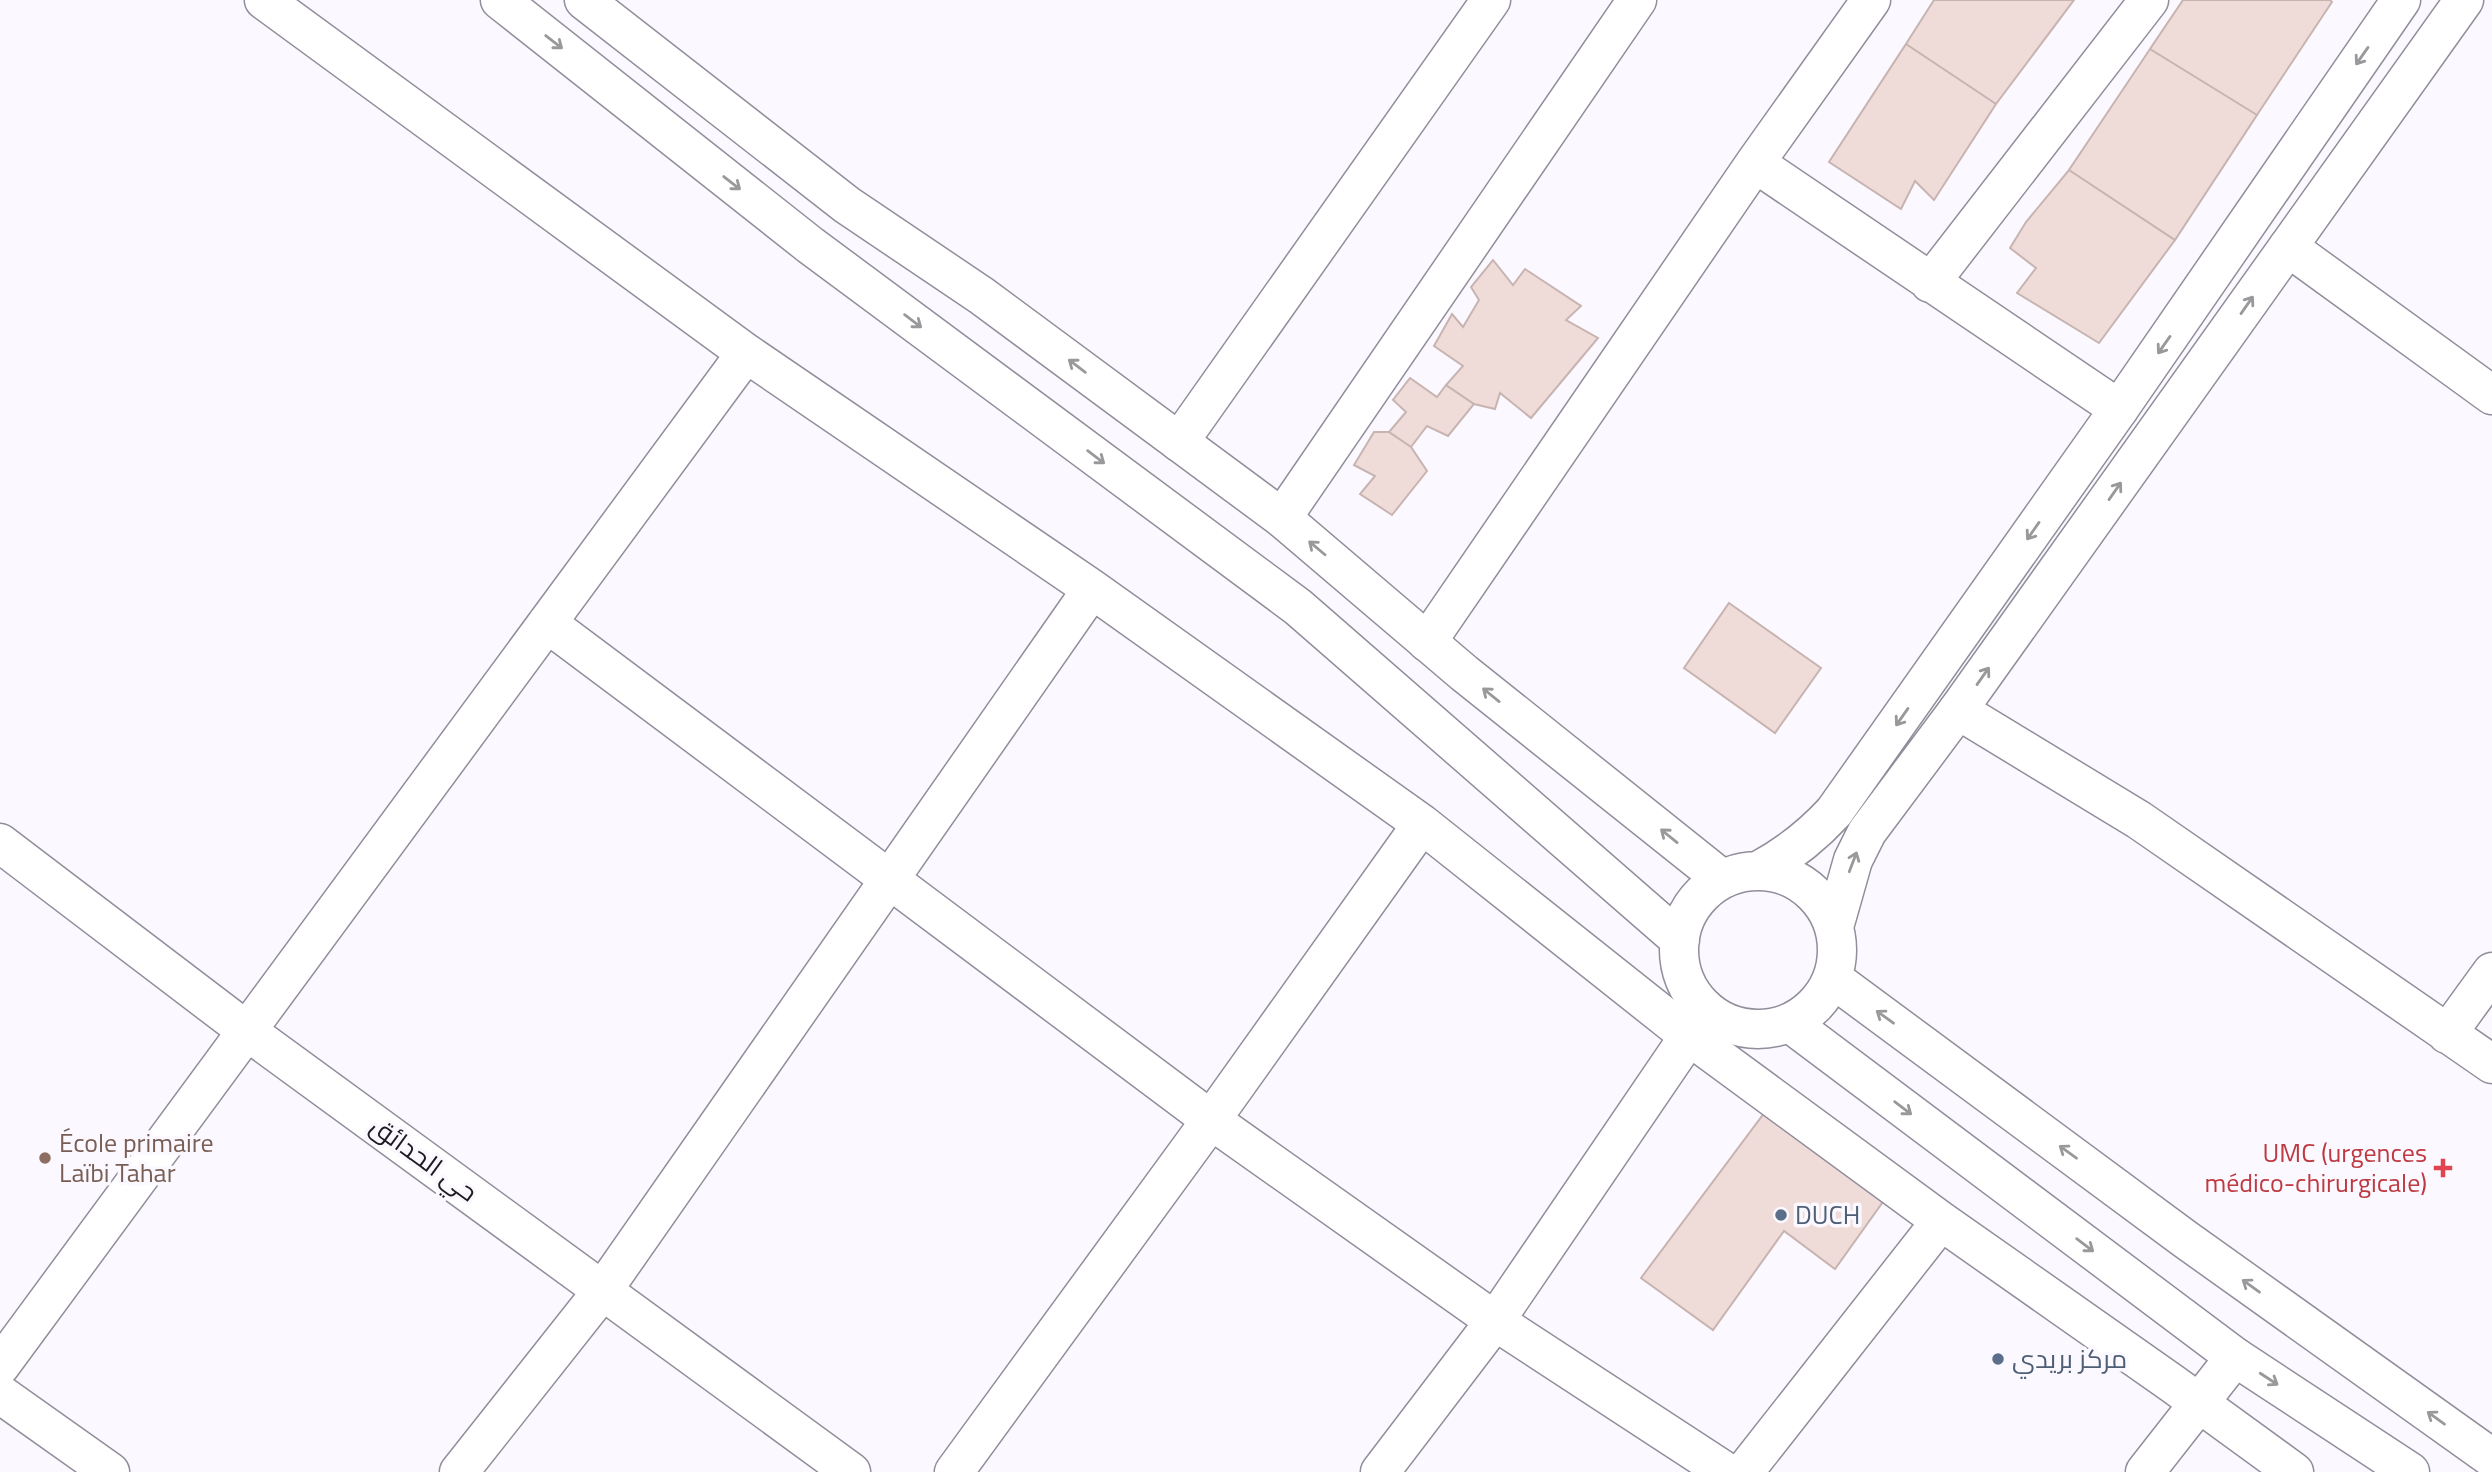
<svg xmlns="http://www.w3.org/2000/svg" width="2492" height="1472" font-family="'Titillium Web',Cairo,sans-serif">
  <rect width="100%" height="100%" fill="#fbf9ff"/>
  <path fill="#efdcd9" stroke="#c7b4b1" stroke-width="2" d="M 1934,0 L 2074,0 L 1996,104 L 1906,44 Z
    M 2183,0 L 2330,0 L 2332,2 L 2257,115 L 2150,49 Z
    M 1906,44 L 1996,104 L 1934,200 L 1915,181 L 1901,209 L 1829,162 Z
    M 2150,49 L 2257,115 L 2175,240 L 2069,170 Z
    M 2069,170 L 2175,240 L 2099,343 L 2017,293 L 2036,268 L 2010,248 L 2026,222 Z
    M 1493,260 L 1513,285 L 1525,269 L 1581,306 L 1566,320 L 1598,338 L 1531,418 L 1500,393 L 1495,409 L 1474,404 L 1446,385 L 1463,366 L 1434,346 L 1452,314 L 1463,327 L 1479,300 L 1471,287 Z
    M 1410,378 L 1437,397 L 1446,385 L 1474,404 L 1448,436 L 1427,426 L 1411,447 L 1389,432 L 1406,412 L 1393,400 Z
    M 1374,432 L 1389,432 L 1411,447 L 1427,471 L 1392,515 L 1360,494 L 1375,476 L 1354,465 Z
    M 1729,603 L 1821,668 L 1775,733 L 1684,668 Z
    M 1765,1112 L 1885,1199 L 1835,1269 L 1784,1231 L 1713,1330 L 1641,1278 Z"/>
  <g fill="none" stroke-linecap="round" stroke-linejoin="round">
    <defs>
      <path id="minor" d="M 264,0 L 746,353 L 1092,589 L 1422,824 L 1689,1036 L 1941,1221 L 2173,1384 L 2294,1472
        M 1755,163 L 2119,409
        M 2288,247 L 2492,395
        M 1930,283 L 2149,0
        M 1179,442 L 1491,0
        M 1282,518 L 1637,0
        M 547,623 L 1211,1120 L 1495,1321 L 1726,1472
        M 1427,642 L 1755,163 L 1871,0
        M 1958,710 L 2139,820 L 2492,1064
        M 0,843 L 247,1031 L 851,1472
        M 2447,1034 L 2492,972
        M 0,1366 L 746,353
        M 0,1394 L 110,1472
        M 459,1472 L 603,1290 L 1092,589
        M 954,1472 L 1211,1120 L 1422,824
        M 1380,1472 L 1495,1321 L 1689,1036 L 1704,1008
        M 1744,1472 L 1941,1221
        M 2145,1472 L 2235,1357"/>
      <path id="secondary" d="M 500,0 L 810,245 L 1298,607 L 1680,940
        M 584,0 L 847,205 L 982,296 L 1282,518 L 1464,673 L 1722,879
        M 1758,871 C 1788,855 1811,837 1834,812 L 2119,409 L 2401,0
        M1679 950a79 79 0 1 1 158 0a79 79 0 1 1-158 0Z
        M 1834,927 L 1853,860 L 1867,832 L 1958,710 L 2464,0
        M 1832,978 L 2185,1239 L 2492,1458
        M 1790,1023 L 2235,1357 L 2410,1472"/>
    </defs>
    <use href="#minor" stroke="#928d9b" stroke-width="41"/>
    <use href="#secondary" stroke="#928d9b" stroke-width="41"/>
    <use href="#minor" stroke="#fff" stroke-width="38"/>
    <use href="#secondary" stroke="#fff" stroke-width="38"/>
  </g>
  <defs><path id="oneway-shaft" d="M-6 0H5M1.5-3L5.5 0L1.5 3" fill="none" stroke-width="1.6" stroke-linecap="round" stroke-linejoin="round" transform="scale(1.75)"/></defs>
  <g stroke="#99989b">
    <use href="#oneway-shaft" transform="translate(554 42) rotate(38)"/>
    <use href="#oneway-shaft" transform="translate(2362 56) rotate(125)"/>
    <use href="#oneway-shaft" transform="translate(732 183) rotate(38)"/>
    <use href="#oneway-shaft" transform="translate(2247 305) rotate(-55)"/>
    <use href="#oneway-shaft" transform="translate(913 321) rotate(37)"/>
    <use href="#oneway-shaft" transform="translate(2164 345) rotate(125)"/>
    <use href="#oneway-shaft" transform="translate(1077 366) rotate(-143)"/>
    <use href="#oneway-shaft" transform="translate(1096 457) rotate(37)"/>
    <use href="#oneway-shaft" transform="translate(2115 491) rotate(-55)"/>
    <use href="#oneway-shaft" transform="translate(2033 531) rotate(125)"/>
    <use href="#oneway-shaft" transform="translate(1317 548) rotate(-140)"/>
    <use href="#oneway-shaft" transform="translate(1983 676) rotate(-55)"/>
    <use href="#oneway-shaft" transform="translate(1491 695) rotate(-141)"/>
    <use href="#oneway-shaft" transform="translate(1902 717) rotate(125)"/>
    <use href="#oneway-shaft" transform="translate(1669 836) rotate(-141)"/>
    <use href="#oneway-shaft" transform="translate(1853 862) rotate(-69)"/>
    <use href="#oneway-shaft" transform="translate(1885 1017) rotate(-144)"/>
    <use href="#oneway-shaft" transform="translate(1903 1108) rotate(37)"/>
    <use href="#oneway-shaft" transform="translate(2068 1152) rotate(-144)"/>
    <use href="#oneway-shaft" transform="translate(2085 1245) rotate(37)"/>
    <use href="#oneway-shaft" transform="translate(2251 1286) rotate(-144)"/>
    <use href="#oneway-shaft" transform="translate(2269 1379) rotate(33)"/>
    <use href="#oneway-shaft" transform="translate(2436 1418) rotate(-144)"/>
  </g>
  <circle fill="#8d6e63" stroke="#fbf9ff" stroke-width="2.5" cx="45" cy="1158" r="7"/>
  <path fill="#e0444e" stroke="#fbf9ff" stroke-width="2.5" d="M2439.5 1157.5h7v7h7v7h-7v7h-7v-7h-7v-7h7z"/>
  <g fill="#5c6f8a" stroke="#fbf9ff" stroke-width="2.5">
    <circle cx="1781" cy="1215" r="7"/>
    <circle cx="1998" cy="1359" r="7"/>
  </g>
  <g text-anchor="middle" stroke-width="7" stroke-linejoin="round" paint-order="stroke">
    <g font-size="26" fill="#785e54" stroke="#fbf9ff" text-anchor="start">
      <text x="59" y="1152">École primaire<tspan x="59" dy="30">Laïbi Tahar</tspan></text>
    </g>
    <g font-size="26" fill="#be3a42" stroke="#fbf9ff" text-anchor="end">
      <text x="2427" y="1162">UMC (urgences<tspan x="2427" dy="30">médico-chirurgicale)</tspan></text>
    </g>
    <g font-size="26" fill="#1d1b20" stroke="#fbf9ff">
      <text transform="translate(424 1159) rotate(36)" y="9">حي الحدائق</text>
    </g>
    <g font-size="26" fill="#4e5e75" stroke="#fbf9ff" text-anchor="start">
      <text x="1795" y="1224">DUCH</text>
      <text x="2012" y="1368">مركز بريدي</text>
    </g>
  </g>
</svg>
